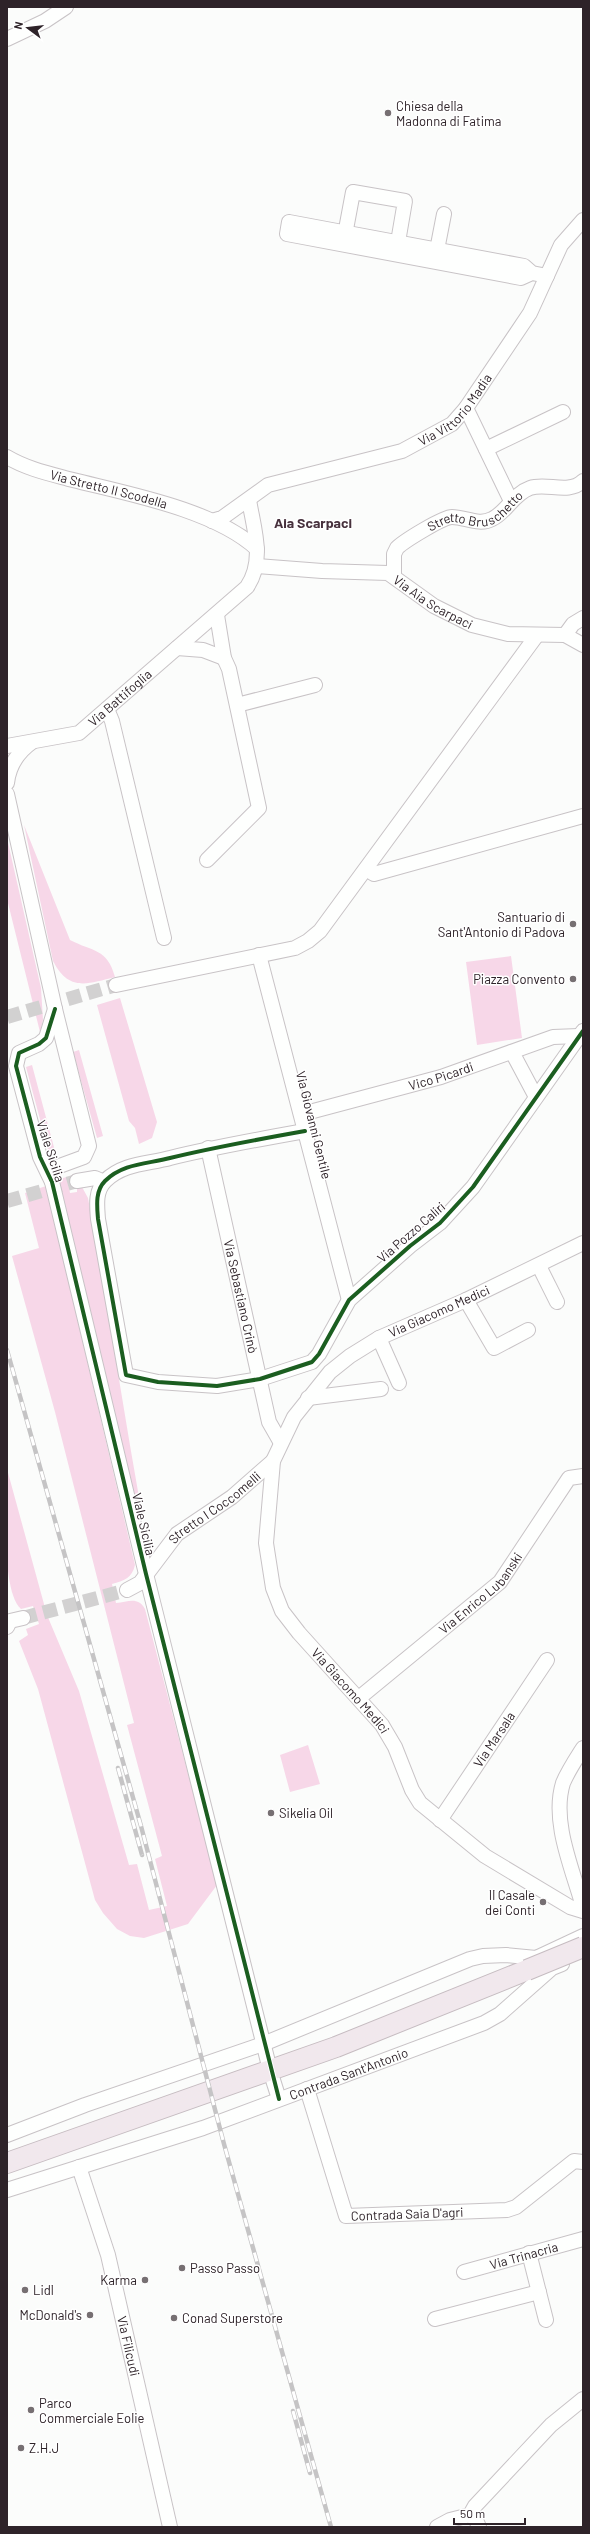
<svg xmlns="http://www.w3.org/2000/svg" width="590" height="2534" font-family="Barlow,sans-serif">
  <rect width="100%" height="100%" fill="#fbfcfb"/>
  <path fill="#f7d7e8" d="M 24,825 L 70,940 C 93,952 107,948 115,977 C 87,984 69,992 53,961 Z
    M 7,838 L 41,988 L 43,1020 L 40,1032 L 7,899 Z
    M 511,956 L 522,1038 L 477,1045 L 466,962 Z
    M 120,998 L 157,1122 L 152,1138 L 139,1144 L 135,1128 L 129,1121 L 97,1005 Z
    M 79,1050 L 103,1136 L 97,1138 L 73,1052 Z
    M 32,1065 L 55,1151 L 49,1153 L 26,1067 Z
    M 67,1177 L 70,1193 L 77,1192 L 77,1186 L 82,1187 L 88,1198 C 107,1300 122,1402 140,1503 L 135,1505 L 59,1179 Z
    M 46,1186 L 135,1565 C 132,1578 124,1581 112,1584 L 116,1603 C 128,1602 138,1596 145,1609 L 217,1885 L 188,1924 L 144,1938 L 130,1936 L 117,1929 L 103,1913 L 95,1900 L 38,1689 L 19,1641 L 28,1635 L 26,1629 L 39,1624 L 33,1606 L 21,1609 C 0,1589 7,1500 7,1469 L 47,1615 L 79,1691 L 129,1865 L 137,1864 L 149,1910 L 167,1906 L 155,1859 L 162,1856 L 127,1725 L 134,1723 L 55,1412 L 12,1256 L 39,1248 L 25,1193 Z
    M 308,1745 L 320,1784 L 290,1792 L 280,1755 Z"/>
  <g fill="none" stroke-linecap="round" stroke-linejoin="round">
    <path stroke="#d2d1d1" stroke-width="14" stroke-dasharray="14 7" stroke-linecap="butt" d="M 7,1017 L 116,985
      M 7,1201 L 77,1181
      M 23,1618 L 127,1590"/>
    <defs>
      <g id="minor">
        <path d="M 7,39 L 45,21 L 66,7"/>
        <path d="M 344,240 L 353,192 L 405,201 L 398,242"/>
        <path d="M 437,250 L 444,214"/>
        <path d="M 532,273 L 521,278 L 287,234 L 289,222 L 524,266 L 532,273 L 547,276"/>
        <path d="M 466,408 L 511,501"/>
        <path d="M 486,449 L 563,412"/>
        <path id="s1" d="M 7,457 C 27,469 51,474 73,480 C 129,494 215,510 257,549"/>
        <path id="s2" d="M 212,521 L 222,518 L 268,485 L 402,451 L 452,424 L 466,408 L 530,313 L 561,245 L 583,220"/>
        <path id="s3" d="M 257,566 L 322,571 L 388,573 L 434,606 L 472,625 L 508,634 L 565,635 L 583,645"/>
        <path id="s4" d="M 394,575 L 394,554 L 397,548 C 404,541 443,517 452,517 C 465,517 479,526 492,519 C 507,512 513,494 530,488 C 547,482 568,495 583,481"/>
        <path d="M 565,635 L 573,624 L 583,618"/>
        <path d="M 177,648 L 203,650 L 224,658"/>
        <path d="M 237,705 L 315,685"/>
        <path d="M 107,709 L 112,721 L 164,938"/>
        <path id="s5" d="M 7,746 L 79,733 L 247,587 C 265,560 254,530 249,500"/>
        <path d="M 7,783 C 9,765 18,752 32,742"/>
        <path d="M 7,794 L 55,1009 L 89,1146 L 84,1157 L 54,1168 L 52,1182"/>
        <path d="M 207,860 L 259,808 L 229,669 L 224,658 L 217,615"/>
        <path d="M 366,869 L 374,874 L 583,816"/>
        <path d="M 259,955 L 349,1300"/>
        <path d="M 116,985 L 295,948 L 308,941 L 320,931 L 537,635"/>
        <path d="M 55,1009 L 46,1038 L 39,1044 L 19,1053 L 16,1066 L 40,1157 L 52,1182 L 146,1574 L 268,2062"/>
        <path d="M 512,1052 L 536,1097"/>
        <path id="s6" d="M 302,1114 L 441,1077 L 553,1037 L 579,1036"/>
        <path d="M 305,1131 C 260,1139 215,1147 170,1158 C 148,1164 123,1163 105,1181 C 95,1191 97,1206 98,1219 L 126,1375 L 158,1382 L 217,1386 L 260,1379 L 312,1362 L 319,1354 L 349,1300 L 410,1246 L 440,1223 L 473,1187 L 583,1031"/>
        <path id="s7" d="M 208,1148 L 269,1422 L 281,1443"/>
        <path d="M 77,1181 L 95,1178 L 104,1182"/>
        <path id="s8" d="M 583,1243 L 466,1300 L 379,1338 L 350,1356 L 330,1372 L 294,1417 L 273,1461 L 266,1543 L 273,1588 L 282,1611 L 299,1633 L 382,1725 L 395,1747 L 412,1790 L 420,1803 L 485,1856 L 570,1907 L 583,1911"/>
        <path d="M 539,1266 L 557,1302"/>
        <path d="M 466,1300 L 494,1348 L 528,1330"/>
        <path d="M 379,1338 L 399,1383"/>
        <path d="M 308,1398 L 381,1389"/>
        <path id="s9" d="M 127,1590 L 140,1583 L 177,1534 L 232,1497 L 273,1461"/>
        <path d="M 7,1627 L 10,1621 L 23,1618"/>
        <path id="s10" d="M 359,1698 L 500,1582 L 569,1478 L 583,1476"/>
        <path d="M 583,1748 C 576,1759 568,1771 563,1783 C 551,1822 573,1870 583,1907"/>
        <path id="s11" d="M 440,1820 L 547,1660"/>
        <path d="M 273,2080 L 279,2099"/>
        <path id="s12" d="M 307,2089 L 346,2216 L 507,2210 L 516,2207 L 574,2161 L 583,2162"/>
        <path d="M 7,2135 L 85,2105 L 263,2044 L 470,1959 L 483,1956 L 506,1955 L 536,1958 L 583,1936"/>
        <path id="s13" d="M 79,2167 L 108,2255 L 170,2527"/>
        <path id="s14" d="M 7,2190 L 203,2128 L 484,2023 L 500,2014 L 552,1968 L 562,1964"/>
        <path d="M 529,2253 L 546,2320"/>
        <path id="s15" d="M 464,2272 L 583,2239"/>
        <path d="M 435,2319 L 539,2292"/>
        <path d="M 470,2515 L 475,2506 L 551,2425 L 583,2399"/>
        <path d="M 437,2527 L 450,2520 L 470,2515 L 476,2520 L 479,2527"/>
      </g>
      <path id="highway" d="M 7,2163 L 336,2047 L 527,1970"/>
    </defs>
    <use href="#minor" stroke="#c8c3c6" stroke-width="16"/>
    <use href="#highway" stroke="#c6bcc1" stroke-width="22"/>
    <use href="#minor" stroke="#fefffe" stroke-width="14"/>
    <use href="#highway" stroke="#f1e8ed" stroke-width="20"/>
    <defs>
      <path id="rail" d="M 7,1350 L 141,1826 L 224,2144 L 331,2527
        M 118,1768 L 142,1855
        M 293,2411 L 310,2473"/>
    </defs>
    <use href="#rail" stroke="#c5c4c5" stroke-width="4.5"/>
    <use href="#rail" stroke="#fff" stroke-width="3" stroke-dasharray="9" stroke-linecap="butt"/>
    <defs>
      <path id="highway-bridge" d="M 527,1970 L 583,1947"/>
    </defs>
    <use href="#highway-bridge" stroke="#c6bcc1" stroke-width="22" stroke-linecap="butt"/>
    <use href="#highway-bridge" stroke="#f1e8ed" stroke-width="20"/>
    <defs>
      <path id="cycleway" d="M 55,1009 L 46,1038 L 39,1044 L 19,1053 L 16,1066 L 40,1157 L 52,1182 L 146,1574 L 279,2099
        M 305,1131 C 260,1139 215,1147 170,1158 C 148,1164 123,1163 105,1181 C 95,1191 97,1206 98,1219 L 126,1375 L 158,1382 L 217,1386 L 260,1379 L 312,1362 L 319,1354 L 349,1300 L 410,1246 L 440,1223 L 473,1187 L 583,1031"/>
    </defs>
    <use href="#cycleway" stroke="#fff" stroke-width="6"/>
    <use href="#cycleway" stroke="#1b5e20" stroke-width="4"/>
  </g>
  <g fill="#766f72" stroke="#fff" stroke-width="1.5">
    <circle cx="388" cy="113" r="4"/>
    <circle cx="573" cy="924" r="4"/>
    <circle cx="573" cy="979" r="4"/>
    <circle cx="271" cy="1813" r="4"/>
    <circle cx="543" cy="1902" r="4"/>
    <circle cx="182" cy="2268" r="4"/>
    <circle cx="145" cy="2280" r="4"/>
    <circle cx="25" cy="2290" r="4"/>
    <circle cx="90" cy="2315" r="4"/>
    <circle cx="174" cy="2318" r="4"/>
    <circle cx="31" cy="2410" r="4"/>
    <circle cx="21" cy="2448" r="4"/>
  </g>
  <g text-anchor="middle" stroke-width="3" stroke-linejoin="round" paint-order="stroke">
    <g font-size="13" fill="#2e2329" stroke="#fff" text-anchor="start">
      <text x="396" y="111">Chiesa della<tspan x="396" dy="15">Madonna di Fatima</tspan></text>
      <text x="565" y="922" text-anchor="end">Santuario di<tspan x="565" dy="15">Sant'Antonio di Padova</tspan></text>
      <text x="565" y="984" text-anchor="end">Piazza Convento</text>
      <text x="279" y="1818">Sikelia Oil</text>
      <text x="535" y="1900" text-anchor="end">Il Casale<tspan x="535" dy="15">dei Conti</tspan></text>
      <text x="190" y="2273">Passo Passo</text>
      <text x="137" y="2285" text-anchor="end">Karma</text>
      <text x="33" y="2295">Lidl</text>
      <text x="82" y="2320" text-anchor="end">McDonald's</text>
      <text x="182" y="2323">Conad Superstore</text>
      <text x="39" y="2408">Parco<tspan x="39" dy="15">Commerciale Eolie</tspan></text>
      <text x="29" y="2453">Z.H.J</text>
    </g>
    <g font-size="13" fill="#2e2329" stroke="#fff">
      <text dy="5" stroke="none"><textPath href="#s2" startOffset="274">Via Vittorio Madia</textPath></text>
      <text dy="5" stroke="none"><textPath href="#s1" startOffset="107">Via Stretto II Scodella</textPath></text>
      <text dy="5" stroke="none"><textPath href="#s4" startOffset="118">Stretto Bruschetto</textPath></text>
      <text dy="5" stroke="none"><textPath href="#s3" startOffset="185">Via Aia Scarpaci</textPath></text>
      <text dy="5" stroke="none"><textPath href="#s5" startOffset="127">Via Battifoglia</textPath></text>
      <text dy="5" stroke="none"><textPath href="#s6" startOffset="144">Vico Picardi</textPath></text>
      <text transform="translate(314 1125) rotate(76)" y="5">Via Giovanni Gentile</text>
      <text transform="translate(51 1151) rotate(72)" y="5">Viale Sicilia</text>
      <text transform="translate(411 1232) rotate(-41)" y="5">Via Pozzo Caliri</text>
      <text dy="5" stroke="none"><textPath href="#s7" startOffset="152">Via Sebastiano Crinò</textPath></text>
      <text transform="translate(439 1311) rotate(-24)" y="5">Via Giacomo Medici</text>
      <text dy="5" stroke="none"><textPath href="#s9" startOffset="122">Stretto I Coccomelli</textPath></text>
      <text transform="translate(144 1524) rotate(77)" y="5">Viale Sicilia</text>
      <text dy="5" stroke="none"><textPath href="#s10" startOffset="161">Via Enrico Lubanski</textPath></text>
      <text dy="5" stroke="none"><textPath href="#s8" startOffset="649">Via Giacomo Medici</textPath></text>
      <text dy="5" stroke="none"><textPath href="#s11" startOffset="97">Via Marsala</textPath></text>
      <text dy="5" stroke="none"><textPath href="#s14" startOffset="361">Contrada Sant'Antonio</textPath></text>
      <text dy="5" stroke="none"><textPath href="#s12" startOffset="194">Contrada Saia D'agri</textPath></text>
      <text dy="5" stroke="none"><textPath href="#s15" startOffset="62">Via Trinacria</textPath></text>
      <text dy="5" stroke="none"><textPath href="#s13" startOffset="186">Via Filicudi</textPath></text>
    </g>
    <g font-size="14" font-weight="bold" fill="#47313d" stroke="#fff">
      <text x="313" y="528">Aia Scarpaci</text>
    </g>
  </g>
  <rect width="590" height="2534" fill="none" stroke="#2e2329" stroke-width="16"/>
  <g transform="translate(28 28) rotate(285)" stroke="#ffffff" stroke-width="3" paint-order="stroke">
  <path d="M0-3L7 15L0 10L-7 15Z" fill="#2e2329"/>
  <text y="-6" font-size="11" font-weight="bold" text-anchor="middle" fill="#2e2329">N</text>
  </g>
  <path d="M454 2518v6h71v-6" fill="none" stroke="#2e2329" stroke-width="2"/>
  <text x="460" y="2518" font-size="12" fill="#2e2329" stroke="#ffffff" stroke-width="3" paint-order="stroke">50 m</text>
</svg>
